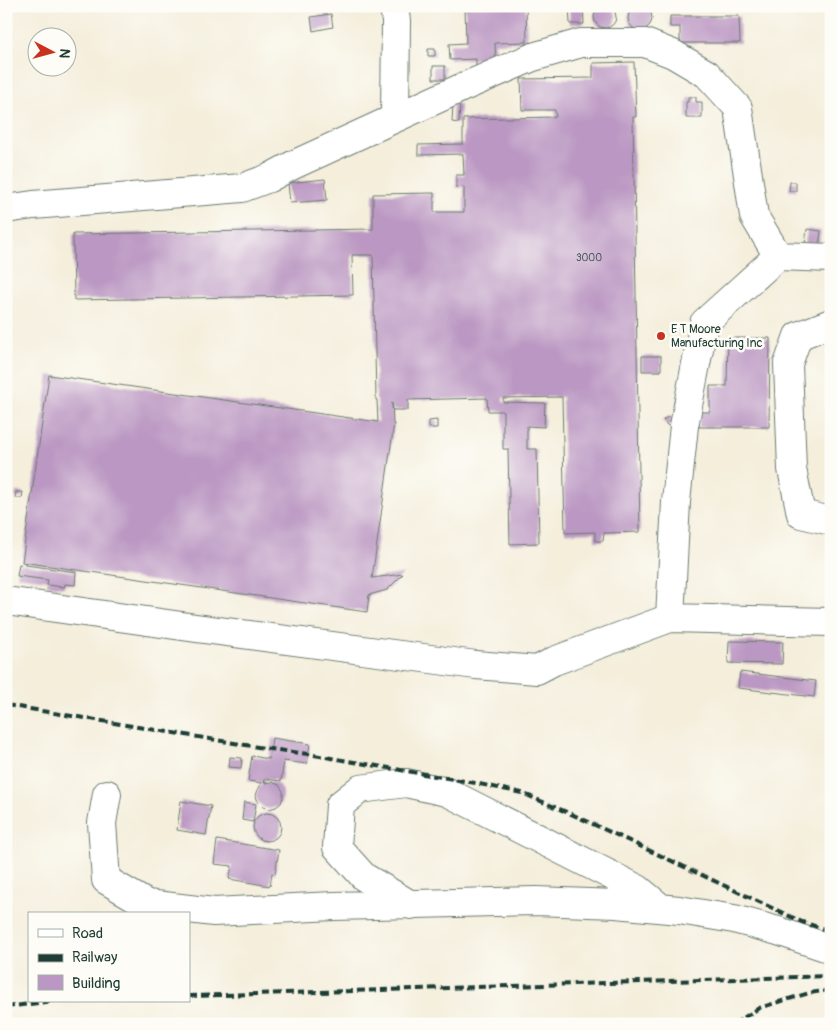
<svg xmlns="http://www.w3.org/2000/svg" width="837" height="1030" font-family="Pangolin,sans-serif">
  <rect width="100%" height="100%" fill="#fdfcf7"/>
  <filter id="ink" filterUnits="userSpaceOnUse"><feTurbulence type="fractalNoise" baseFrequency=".02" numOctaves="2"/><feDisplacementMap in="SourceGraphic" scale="10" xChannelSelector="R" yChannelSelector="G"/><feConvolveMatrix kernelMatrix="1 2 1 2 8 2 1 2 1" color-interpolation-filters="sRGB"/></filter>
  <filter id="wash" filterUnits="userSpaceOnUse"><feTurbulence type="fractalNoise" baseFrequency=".0096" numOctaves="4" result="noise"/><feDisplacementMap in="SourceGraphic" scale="20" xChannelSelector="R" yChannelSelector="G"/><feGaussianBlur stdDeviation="1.12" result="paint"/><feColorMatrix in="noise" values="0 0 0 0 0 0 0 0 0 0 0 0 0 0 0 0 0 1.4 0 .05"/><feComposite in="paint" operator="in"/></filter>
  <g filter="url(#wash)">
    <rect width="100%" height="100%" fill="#f4eedb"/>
    <g id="blocks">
      <path fill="#bb98c3" d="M594 17a11 11 0 1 1 22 0a11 11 0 1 1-22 0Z
        M 465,6 L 526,6 L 527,42 L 495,43 L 496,68 L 476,69 L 476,59 L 450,60 L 449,44 L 466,43 Z
        M 569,6 L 583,6 L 584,24 L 570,24 Z
        M628 18a12 12 0 1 1 24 0a12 12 0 1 1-24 0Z
        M 331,14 L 333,27 L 313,31 L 311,17 Z
        M 670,16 L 739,16 L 740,43 L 680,43 L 680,27 L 670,27 Z
        M 428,49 L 435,49 L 435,56 L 428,56 Z
        M 634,62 L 636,117 L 633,117 L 640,532 L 604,533 L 603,541 L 595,541 L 595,532 L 565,533 L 562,397 L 503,398 L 503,402 L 545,403 L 544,427 L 527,426 L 527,449 L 537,449 L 539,543 L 510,544 L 508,449 L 503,449 L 503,411 L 488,411 L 487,398 L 408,400 L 408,410 L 393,410 L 392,403 L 393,424 L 394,424 L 372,578 L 403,574 L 387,590 L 369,595 L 367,612 L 22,562 L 49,375 L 378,422 L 377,400 L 376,400 L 373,255 L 352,255 L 353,295 L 74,300 L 73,234 L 373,229 L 373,194 L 434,193 L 434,212 L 464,212 L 464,187 L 456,188 L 456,175 L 464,175 L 463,154 L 418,155 L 418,145 L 463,144 L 463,119 L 556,117 L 555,110 L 522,110 L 521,79 L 593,78 L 593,63 Z
        M 433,66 L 445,66 L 445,79 L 433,79 Z
        M 688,97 L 696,97 L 696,102 L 702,102 L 702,118 L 686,118 L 686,102 L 688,102 Z
        M 453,104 L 460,104 L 459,123 L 452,122 Z
        M 325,179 L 327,200 L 290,203 L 288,183 Z
        M 790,182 L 796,182 L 796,191 L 789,191 Z
        M 807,229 L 821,231 L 819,246 L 805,244 Z
        M 728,338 L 770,338 L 769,427 L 699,427 L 699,412 L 710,412 L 710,386 L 727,386 Z
        M 642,356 L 661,356 L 661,371 L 642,371 Z
        M 669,416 L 674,422 L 668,426 L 663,420 Z
        M 437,420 L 437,428 L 429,428 L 429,421 Z
        M 16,492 L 23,492 L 22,498 L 15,498 Z
        M 19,564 L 76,572 L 75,585 L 65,584 L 64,587 L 47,585 L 48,580 L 17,576 Z
        M 729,641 L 783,642 L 782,664 L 728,663 Z
        M 740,672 L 816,681 L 814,697 L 738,688 Z
        M 272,738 L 310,744 L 307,764 L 284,761 L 281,781 L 265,779 L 264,783 L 272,782 L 279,785 L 283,791 L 283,797 L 281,803 L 276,807 L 269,809 L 263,807 L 258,802 L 256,796 L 258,789 L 262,783 L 248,781 L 252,756 L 269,759 Z
        M 230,757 L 242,758 L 241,768 L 229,767 Z
        M 181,801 L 211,806 L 206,835 L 177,830 Z
        M 244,802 L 256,804 L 253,822 L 242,820 Z
        M253 827a14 14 0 1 1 28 0a14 14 0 1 1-28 0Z
        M 217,840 L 279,850 L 275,874 L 272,873 L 270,886 L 229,879 L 232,866 L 214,864 Z"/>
    </g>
  </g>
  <g filter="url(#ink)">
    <use href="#blocks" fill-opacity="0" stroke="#6a7b6e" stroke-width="1"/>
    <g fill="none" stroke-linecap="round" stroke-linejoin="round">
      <defs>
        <path id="minor" d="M 394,6 L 396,21 L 395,118
          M 6,209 L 33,205 L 242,188 L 269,178 L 293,165 L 461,88 L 533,57 L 581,43 L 645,43 L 673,54 L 707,74 L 738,108 L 754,216 L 778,256
          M 831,258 L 778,256 L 704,323 L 684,426 L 676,502 L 670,618 L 831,622
          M 831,323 L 798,336 L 788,364 L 792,469 L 801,514 L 831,521
          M 6,601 L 196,628 L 476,665 L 537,670 L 554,661 L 670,618
          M 107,794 L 102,823 L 106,880 L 147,904 L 214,912 L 334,906 L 536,901 L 616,904 L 679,910 L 734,919 L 778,931 L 831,949
          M 411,905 L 364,877 L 337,847 L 340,805 L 360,789 L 406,783 L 447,792 L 638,889 L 661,908"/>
      </defs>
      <use href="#minor" stroke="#6a7b6e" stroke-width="30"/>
      <use href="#minor" stroke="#fff" stroke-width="28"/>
      <path stroke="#1f3d34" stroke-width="4" stroke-dasharray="8 4" stroke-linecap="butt" d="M 6,705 L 270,749 L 308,754 L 470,782 L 522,793 L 578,817 L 802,922 L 831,931
        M 189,996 L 831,976
        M 6,1007 L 54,1001
        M 734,1024 L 759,1008 L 809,993 L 831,990"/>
    </g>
  </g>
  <circle fill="#c8321e" stroke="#fdfcf7" stroke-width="2" cx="661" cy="336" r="5"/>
  <g text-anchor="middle" stroke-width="5" stroke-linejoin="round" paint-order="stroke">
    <g font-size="10" fill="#465458">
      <text x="589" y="261">3000</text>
    </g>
    <g font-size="12" fill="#1f3d34" stroke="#fdfcf7" text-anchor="start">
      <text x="671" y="333">E T Moore<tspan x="671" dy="14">Manufacturing Inc</tspan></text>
    </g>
  </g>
  <rect width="837" height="1030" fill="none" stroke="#fdfcf7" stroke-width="25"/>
  <rect x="28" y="912" width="162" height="90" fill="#fdfcf7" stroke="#a4b0a9"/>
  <rect x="38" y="929" width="25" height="8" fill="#ffffff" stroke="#a4b0a9"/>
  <text x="72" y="938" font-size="15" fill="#1f3d34">Road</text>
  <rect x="38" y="954" width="25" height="8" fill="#1f3d34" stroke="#a4b0a9"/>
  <text x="72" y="962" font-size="15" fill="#1f3d34">Railway</text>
  <rect x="38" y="975" width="25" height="15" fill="#bb98c3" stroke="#a4b0a9"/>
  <text x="72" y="988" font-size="15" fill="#1f3d34">Building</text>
  <g transform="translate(52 52) rotate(96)"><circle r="24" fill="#fdfcf7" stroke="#a4b0a9"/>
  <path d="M0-4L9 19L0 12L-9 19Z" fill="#c8321e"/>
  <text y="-8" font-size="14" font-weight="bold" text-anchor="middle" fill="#1f3d34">N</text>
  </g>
</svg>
